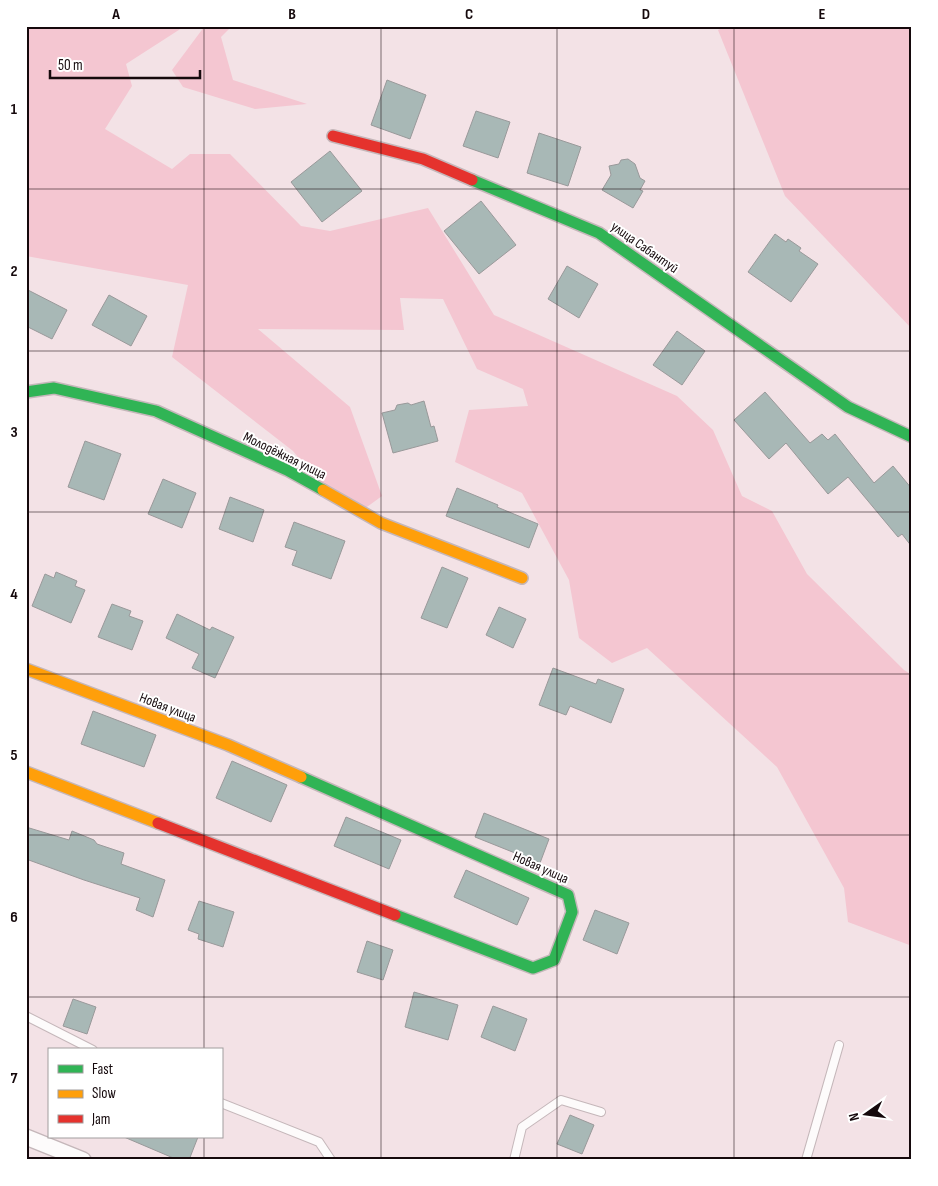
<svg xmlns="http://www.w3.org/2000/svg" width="938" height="1186" font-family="'Sofia Sans Condensed',sans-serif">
  <rect width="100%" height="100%" fill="#f3e2e6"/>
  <path fill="#f4c6d1" d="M 26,26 L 185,26 L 126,64 L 132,86 L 105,129 L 172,169 L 190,154 L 230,154 L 301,226 L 330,231 L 428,208 L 494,315 L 677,396 L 713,430 L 742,496 L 772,511 L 807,574 L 904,670 L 912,675 L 912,946 L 848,922 L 844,888 L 777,767 L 647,648 L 612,663 L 579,638 L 569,580 L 522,493 L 455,462 L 469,410 L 528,406 L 523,389 L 477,369 L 443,299 L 400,298 L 404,330 L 258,329 L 350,407 L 382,496 L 360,512 L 339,507 L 293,451 L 172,357 L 188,285 L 26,256 Z
    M 193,26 L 232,26 L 221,37 L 233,80 L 307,104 L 255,109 L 183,87 L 172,70 L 204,27 Z
    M 727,26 L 912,26 L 912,329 L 785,196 L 718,30 Z"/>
  <path fill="#a8b8b6" stroke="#99999a" d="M 387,80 L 426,95 L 410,139 L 371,125 Z
    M 476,111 L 510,122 L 498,158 L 463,146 Z
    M 539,133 L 581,147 L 568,186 L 527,173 Z
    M 330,151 L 362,191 L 322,222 L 291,182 Z
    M 628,159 L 635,164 L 640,178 L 645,181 L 640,190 L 643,191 L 633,208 L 602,190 L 611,175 L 609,166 L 619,164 L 621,160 Z
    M 481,201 L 516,245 L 479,274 L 444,231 Z
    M 775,234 L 786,242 L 788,239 L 801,248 L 799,251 L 818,264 L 791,302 L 748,272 Z
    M 567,266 L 598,284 L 579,318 L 548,299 Z
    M 26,289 L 67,310 L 52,339 L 26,326 Z
    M 109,295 L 147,316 L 131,346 L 92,325 Z
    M 677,331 L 705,351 L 682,385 L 653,365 Z
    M 765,392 L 810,443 L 822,434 L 828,440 L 835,434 L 874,483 L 893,466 L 912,489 L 912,547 L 902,534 L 898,537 L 848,477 L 828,494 L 786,443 L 769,459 L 734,420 Z
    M 424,401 L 431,427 L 434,426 L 438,441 L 393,453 L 382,413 L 395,410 L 397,405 L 408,403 L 411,405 Z
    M 85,441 L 121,454 L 104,500 L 68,487 Z
    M 163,479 L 196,493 L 182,528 L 148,514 Z
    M 457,488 L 498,505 L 497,507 L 538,524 L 529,548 L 446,516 Z
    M 230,497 L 264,510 L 253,542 L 219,529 Z
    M 294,522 L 345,541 L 331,579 L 292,565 L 297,551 L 285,547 Z
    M 442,567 L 468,578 L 447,628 L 421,618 Z
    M 56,572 L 77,581 L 75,586 L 85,590 L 71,623 L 32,606 L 45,574 L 54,578 Z
    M 112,604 L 131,611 L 129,616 L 143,621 L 132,650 L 98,637 Z
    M 499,607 L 526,619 L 513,648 L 486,635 Z
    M 177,614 L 210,630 L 212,627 L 234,637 L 215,678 L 192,668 L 199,654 L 166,638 Z
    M 553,668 L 596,684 L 598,679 L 624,689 L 611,723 L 570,706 L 566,715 L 539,705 Z
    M 93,711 L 156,735 L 144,767 L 81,744 Z
    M 232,761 L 287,785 L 271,822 L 216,798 Z
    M 484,813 L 549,839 L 540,863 L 475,837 Z
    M 346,817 L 401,840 L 389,869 L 334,846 Z
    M 26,827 L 69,840 L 72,831 L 94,840 L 97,844 L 124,853 L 121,864 L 165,880 L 153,917 L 136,910 L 140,898 L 84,880 L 26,859 Z
    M 466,870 L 529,898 L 517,925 L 454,897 Z
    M 199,901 L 234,912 L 223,947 L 198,939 L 199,934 L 188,930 Z
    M 595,910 L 629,923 L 617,954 L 583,940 Z
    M 367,941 L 393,950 L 383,980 L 357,972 Z
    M 414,992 L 458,1005 L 448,1040 L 405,1027 Z
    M 73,999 L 96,1007 L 87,1034 L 63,1026 Z
    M 493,1006 L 527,1019 L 515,1051 L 481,1037 Z
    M 570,1115 L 594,1125 L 582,1154 L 557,1144 Z
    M 124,1137 L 198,1137 L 189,1160 L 178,1160 Z"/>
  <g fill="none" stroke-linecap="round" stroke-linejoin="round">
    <defs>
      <path id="lane" d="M 26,1016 L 93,1050
        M 221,1103 L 319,1142 L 331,1160
        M 514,1160 L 522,1127 L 561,1100 L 601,1112
        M 806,1160 L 839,1045"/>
      <path id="street" d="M 26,1137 L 83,1160"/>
      <path id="fast" d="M 472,180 L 599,233 L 848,407 L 912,437
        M 26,392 L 54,388 L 156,411 L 287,470 L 323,490
        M 301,777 L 568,895 L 572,912 L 554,960 L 533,968 L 395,915"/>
      <path id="slow" d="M 323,490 L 381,523 L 522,578
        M 26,669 L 228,745 L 301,777
        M 26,772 L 158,823"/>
      <path id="jam" d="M 333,136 L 423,159 L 472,180
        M 158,823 L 395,915"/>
    </defs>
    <use href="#lane" stroke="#c5b7ba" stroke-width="10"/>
    <use href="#street" stroke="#c5b7ba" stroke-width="18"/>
    <use href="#fast" stroke="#c5b7ba" stroke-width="14"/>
    <use href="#slow" stroke="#c5b7ba" stroke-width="14"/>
    <use href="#jam" stroke="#c5b7ba" stroke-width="14"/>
    <use href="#lane" stroke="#fdfbfb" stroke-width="8"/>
    <use href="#street" stroke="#fdfbfb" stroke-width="15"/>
    <use href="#fast" stroke="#30b455" stroke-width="11"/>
    <use href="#slow" stroke="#ff9f0a" stroke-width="11"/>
    <use href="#jam" stroke="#e5322d" stroke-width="11"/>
  </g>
  <path fill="none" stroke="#15090c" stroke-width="1" stroke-opacity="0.55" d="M 204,26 L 204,1050M 381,26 L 381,1160M 557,26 L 557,1160M 734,26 L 734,1160M 26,189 L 912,189M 26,351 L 912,351M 26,512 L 912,512M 26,674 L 912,674M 26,835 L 912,835M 26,997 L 912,997M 204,1137 L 204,1160"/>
  <g text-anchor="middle" stroke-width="4" stroke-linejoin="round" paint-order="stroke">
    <g font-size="14" fill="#15090c" stroke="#fff">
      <text transform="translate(645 247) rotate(35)" y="5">улица Сабантуй</text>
      <text transform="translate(285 455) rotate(26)" y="5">Молодёжная улица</text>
      <text transform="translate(168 707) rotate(21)" y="5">Новая улица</text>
      <text transform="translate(541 867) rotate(24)" y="5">Новая улица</text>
    </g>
  </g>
  <rect width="938" height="1186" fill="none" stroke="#ffffff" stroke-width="55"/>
  <rect x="48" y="1048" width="175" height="90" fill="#ffffff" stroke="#a19d9e"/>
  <rect x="58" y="1065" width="25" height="8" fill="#30b455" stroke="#a19d9e"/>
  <text x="92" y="1074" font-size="15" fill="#15090c">Fast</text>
  <rect x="58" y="1090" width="25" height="8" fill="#ff9f0a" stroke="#a19d9e"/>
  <text x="92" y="1098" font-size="15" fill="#15090c">Slow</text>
  <rect x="58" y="1115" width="25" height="8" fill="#e5322d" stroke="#a19d9e"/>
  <text x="92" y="1124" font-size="15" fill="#15090c">Jam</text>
  <g transform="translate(866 1114) rotate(256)" stroke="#ffffff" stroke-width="4" paint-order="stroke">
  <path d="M0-4L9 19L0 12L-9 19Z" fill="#15090c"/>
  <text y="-8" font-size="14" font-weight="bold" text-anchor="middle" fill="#15090c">N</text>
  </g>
  <path d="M50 70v8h150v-8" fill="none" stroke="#15090c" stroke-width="2.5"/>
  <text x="58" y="70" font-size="15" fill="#15090c" stroke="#ffffff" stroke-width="4" paint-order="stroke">50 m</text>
  <rect x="28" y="28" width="882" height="1130" fill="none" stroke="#15090c" stroke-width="2"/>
  <g font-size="16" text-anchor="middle" font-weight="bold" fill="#15090c">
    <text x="116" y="19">A</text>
    <text x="292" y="19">B</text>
    <text x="469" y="19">C</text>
    <text x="646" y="19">D</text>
    <text x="822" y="19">E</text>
    <text x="14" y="114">1</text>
    <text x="14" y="276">2</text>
    <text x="14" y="437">3</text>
    <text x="14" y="599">4</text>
    <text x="14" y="760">5</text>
    <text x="14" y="922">6</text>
    <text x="14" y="1083">7</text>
  </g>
</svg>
